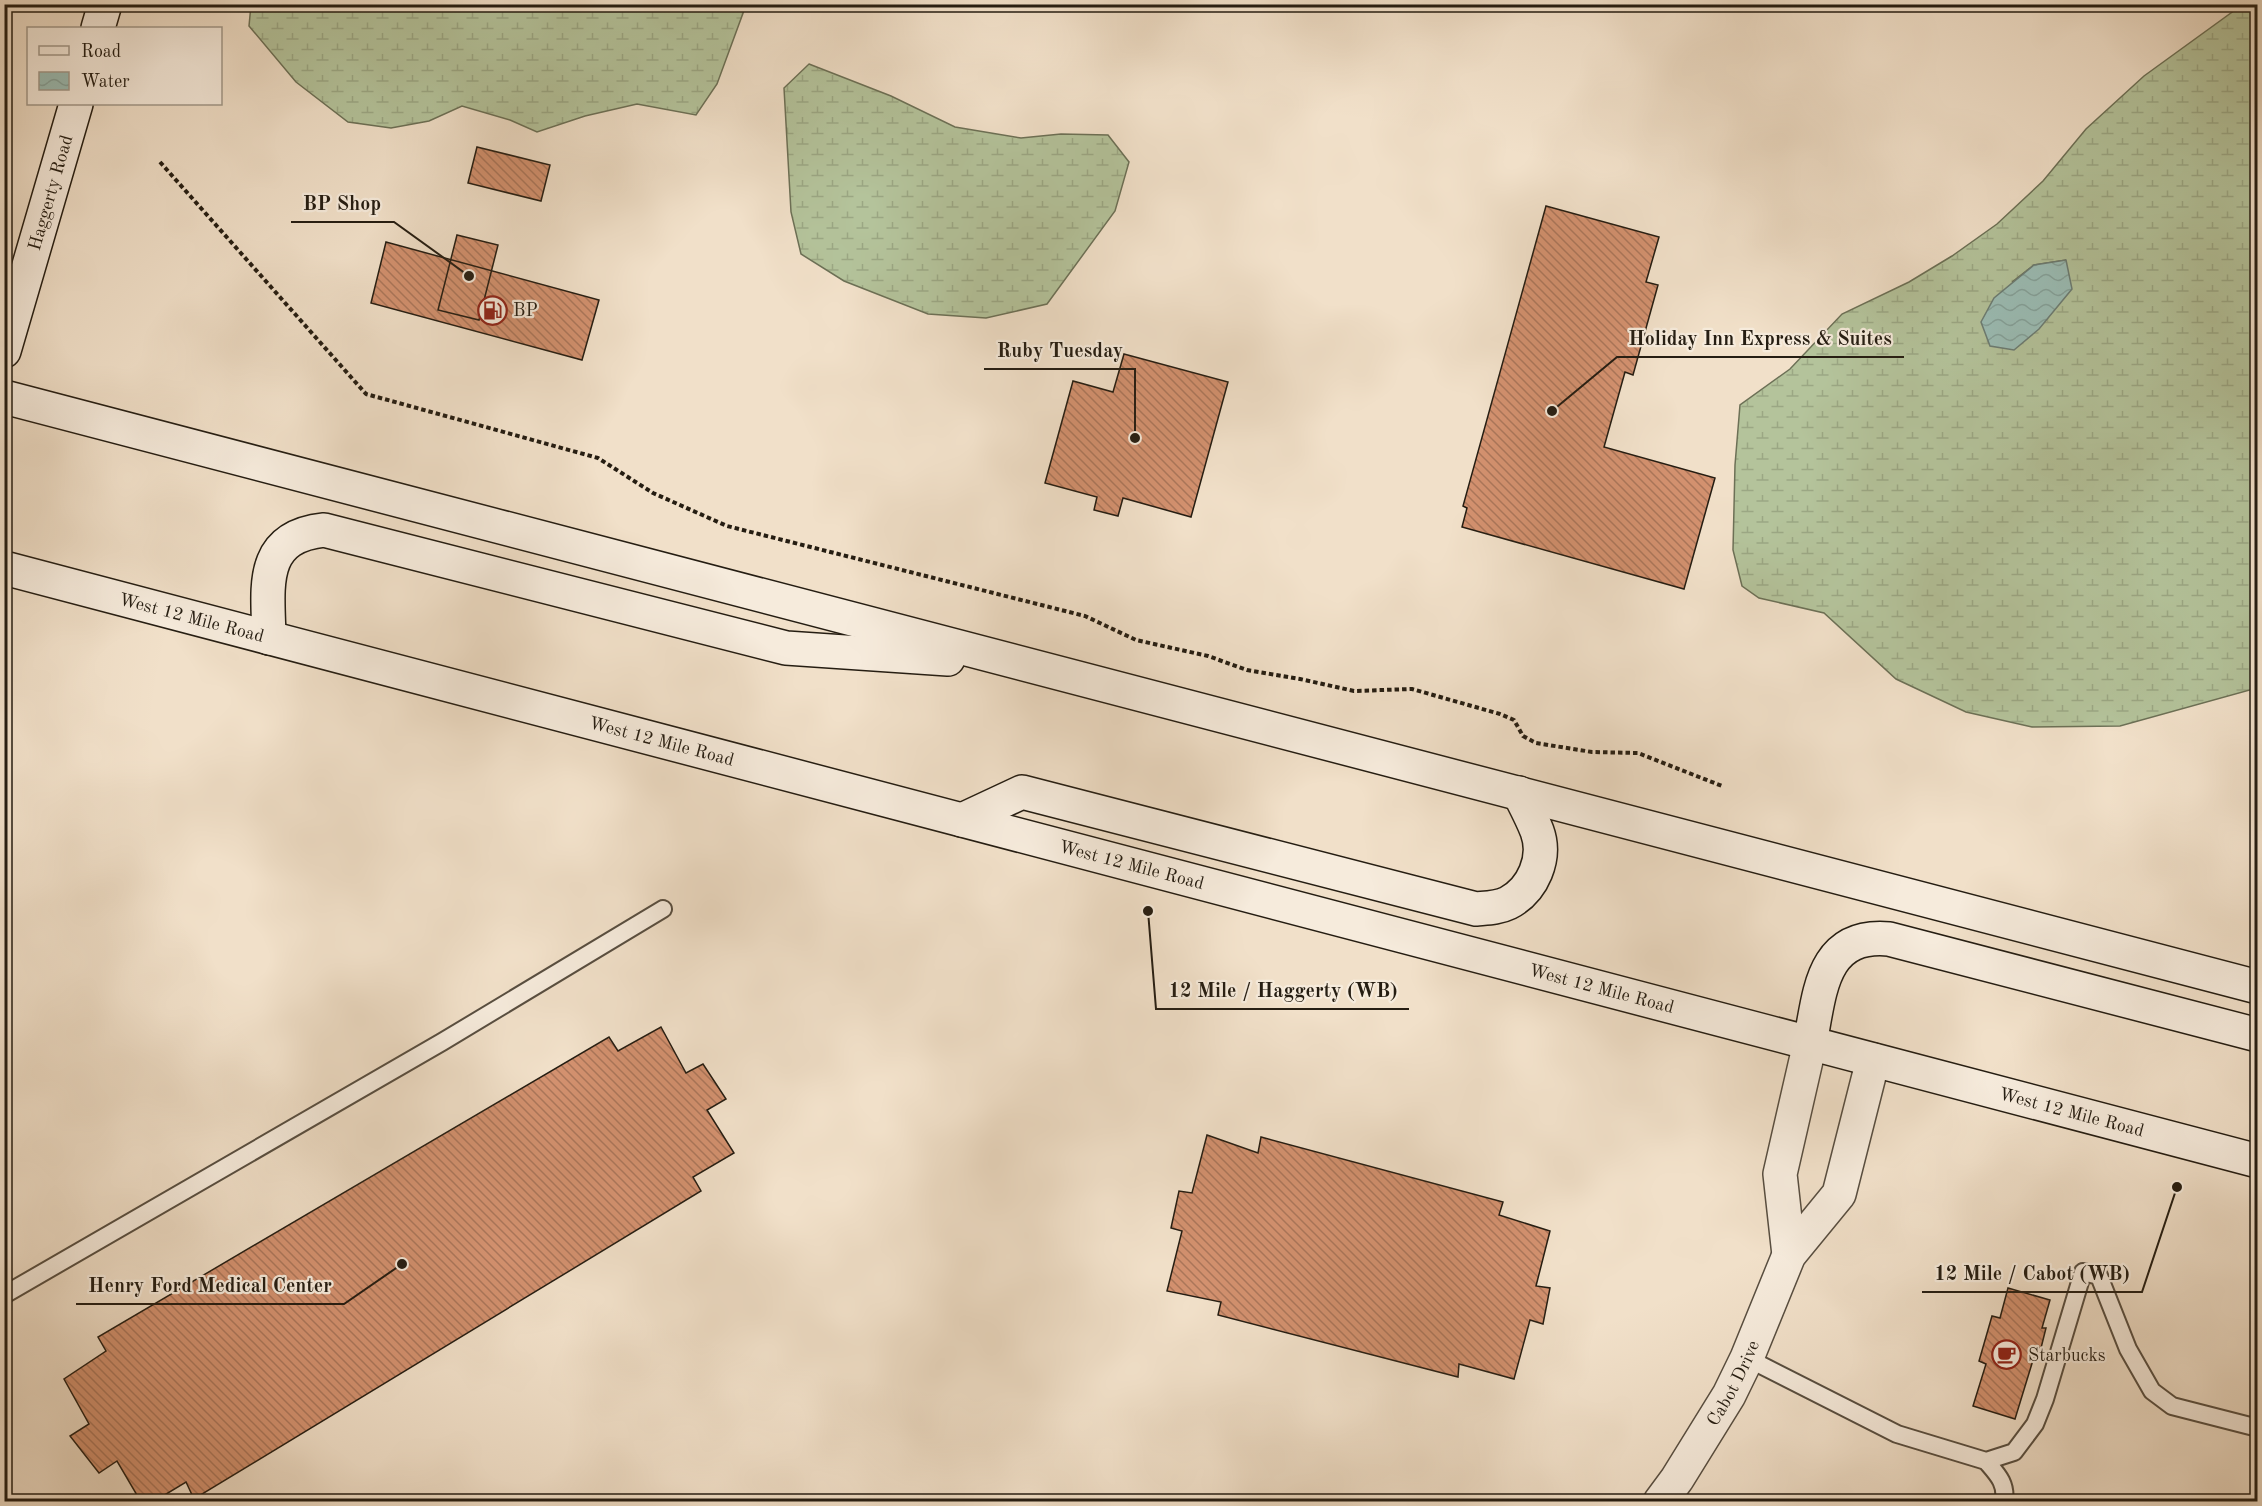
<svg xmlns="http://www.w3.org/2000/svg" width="2262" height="1506" font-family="'Old Standard TT',serif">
  <defs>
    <pattern id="wetland-marsh" width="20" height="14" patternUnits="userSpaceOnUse" patternTransform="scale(1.5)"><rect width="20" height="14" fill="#b4c39b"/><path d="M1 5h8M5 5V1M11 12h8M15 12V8" fill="none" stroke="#9ba784"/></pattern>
    <pattern id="water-waves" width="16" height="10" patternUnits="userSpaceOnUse" patternTransform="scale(1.5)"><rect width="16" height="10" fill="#9bbdb5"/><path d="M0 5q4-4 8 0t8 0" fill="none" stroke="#85a29b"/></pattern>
    <pattern id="building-back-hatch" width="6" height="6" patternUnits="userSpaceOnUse" patternTransform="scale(1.5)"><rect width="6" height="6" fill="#d3916f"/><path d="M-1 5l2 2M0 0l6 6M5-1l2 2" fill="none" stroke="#ab765a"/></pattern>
  </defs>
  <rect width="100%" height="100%" fill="#f1e0c9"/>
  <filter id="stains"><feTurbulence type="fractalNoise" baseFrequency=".00333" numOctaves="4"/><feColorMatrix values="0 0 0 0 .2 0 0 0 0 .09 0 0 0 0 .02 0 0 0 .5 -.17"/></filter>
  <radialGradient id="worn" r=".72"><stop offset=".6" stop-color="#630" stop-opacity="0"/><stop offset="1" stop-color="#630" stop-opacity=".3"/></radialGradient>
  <path fill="url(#wetland-marsh)" stroke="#6c7056" stroke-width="1.5" fill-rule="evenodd" d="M 251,5 L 746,4 L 746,5 L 717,84 L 696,115 L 637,104 L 585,116 L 537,132 L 510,120 L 462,106 L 429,121 L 391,128 L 348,122 L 296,82 L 249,26 Z
    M 2242,5 L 2257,5 L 2257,688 L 2120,726 L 2032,727 L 1966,712 L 1896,679 L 1824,613 L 1759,598 L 1742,586 L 1733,550 L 1735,465 L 1740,405 L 1790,369 L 1842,314 L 1909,282 L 1952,256 L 1997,224 L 2043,181 L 2086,129 L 2144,76 ZM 2066,260 L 2012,282 L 2034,265 Z
    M 809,64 L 891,96 L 955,127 L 1021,138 L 1061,134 L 1108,135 L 1129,162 L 1115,211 L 1047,304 L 986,318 L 928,314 L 844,281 L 801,254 L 791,212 L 784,88 Z"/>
  <path fill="url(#water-waves)" stroke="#6c7d74" stroke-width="1.5" d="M 2066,260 L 2072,289 L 2039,329 L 2014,350 L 1990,346 L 1981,322 L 1994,298 L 2034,265 Z"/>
  <path fill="url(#building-back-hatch)" stroke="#251d12" stroke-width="1.5" d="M 477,147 L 550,165 L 541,201 L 468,183 Z
    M 1546,206 L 1659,237 L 1646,282 L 1658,285 L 1633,375 L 1625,372 L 1604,447 L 1715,478 L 1684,589 L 1462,527 L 1467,508 L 1463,506 Z
    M 457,235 L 498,245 L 479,320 L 438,310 Z
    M 386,242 L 599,300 L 582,360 L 371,303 Z
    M 1124,354 L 1228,382 L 1191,517 L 1123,498 L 1118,516 L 1094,510 L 1097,497 L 1045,483 L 1073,381 L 1113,392 Z
    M 661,1027 L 686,1073 L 703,1064 L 726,1099 L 707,1110 L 734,1153 L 693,1177 L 701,1191 L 194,1499 L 186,1482 L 153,1502 L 141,1502 L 117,1461 L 99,1473 L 70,1436 L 89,1424 L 64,1379 L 106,1351 L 98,1337 L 609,1037 L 618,1051 Z
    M 1207,1135 L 1258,1153 L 1261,1137 L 1503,1202 L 1499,1215 L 1550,1231 L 1536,1286 L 1550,1288 L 1543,1324 L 1530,1320 L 1514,1379 L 1459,1364 L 1458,1377 L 1218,1315 L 1221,1302 L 1167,1291 L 1182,1231 L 1171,1228 L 1179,1191 L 1192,1193 Z
    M 2008,1288 L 2050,1300 L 2042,1328 L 2046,1328 L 2041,1348 L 2037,1347 L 2015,1419 L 1973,1406 L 1986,1364 L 1979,1361 L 1992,1316 L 2000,1318 Z"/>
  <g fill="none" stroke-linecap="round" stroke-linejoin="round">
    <defs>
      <path id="lane" d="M 4,1295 L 442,1042 L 663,909
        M 1747,1358 L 1897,1434 L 1986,1461 L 2014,1452 L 2035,1424 L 2045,1399 L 2083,1272 L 2099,1276 L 2128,1349 L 2152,1391 L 2172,1406 L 2258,1428
        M 1986,1461 C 1997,1474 2007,1483 2004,1502"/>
      <g id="street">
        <path d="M 1789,1255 L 1780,1174 L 1810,1043"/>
        <path id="s1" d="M 1660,1502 L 1677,1479 L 1729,1395 L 1747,1358 L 1789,1255 L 1839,1194 L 1873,1060"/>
      </g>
      <g id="secondary">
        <path d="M 98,28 L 105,4"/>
        <path id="s2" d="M 4,351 L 76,104"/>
        <path d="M 4,397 L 2258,987"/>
        <path id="s3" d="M 4,568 L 2258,1161"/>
        <path d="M 269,638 C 268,588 258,537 324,530 L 786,648 L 948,659"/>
        <path d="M 962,820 L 1022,792 L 1476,909 C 1487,908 1498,908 1508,903 C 1533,890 1547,858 1537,831 C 1532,818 1525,805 1519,793"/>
        <path d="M 1810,1043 C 1820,993 1821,933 1889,939 L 2258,1035"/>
      </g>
    </defs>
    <use href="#lane" stroke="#584e40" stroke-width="20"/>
    <use href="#street" stroke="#584e40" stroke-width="36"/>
    <use href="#secondary" stroke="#251d12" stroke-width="36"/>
    <path stroke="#251d12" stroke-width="4" stroke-dasharray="4.5 3" stroke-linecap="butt" d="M 160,162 L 366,394 L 598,458 L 653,493 L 727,526 L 1085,616 L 1136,640 L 1208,656 L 1247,670 L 1300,679 L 1354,691 L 1412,689 L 1500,714 L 1514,720 L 1523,736 L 1536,743 L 1592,752 L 1638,753 L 1722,786"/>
    <use href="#lane" stroke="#f6ebdc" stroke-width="16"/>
    <use href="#street" stroke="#f6ebdc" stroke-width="33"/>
    <use href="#secondary" stroke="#f6ebdc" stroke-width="33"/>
  </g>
  <defs>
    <symbol id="fuel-ring" viewBox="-11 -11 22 22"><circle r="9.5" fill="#f6ebdc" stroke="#8f2418" stroke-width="1.5"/><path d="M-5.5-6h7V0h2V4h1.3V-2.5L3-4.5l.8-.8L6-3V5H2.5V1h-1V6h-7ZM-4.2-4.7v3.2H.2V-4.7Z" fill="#8f2418"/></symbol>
    <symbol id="cafe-ring" viewBox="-11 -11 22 22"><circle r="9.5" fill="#f6ebdc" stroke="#8f2418" stroke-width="1.5"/><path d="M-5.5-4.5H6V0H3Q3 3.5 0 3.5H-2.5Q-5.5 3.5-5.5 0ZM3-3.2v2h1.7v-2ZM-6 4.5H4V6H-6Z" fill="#8f2418"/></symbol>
  </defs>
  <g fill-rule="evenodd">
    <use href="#fuel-ring" x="476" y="294" width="33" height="33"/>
    <use href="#cafe-ring" x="1990" y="1338" width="33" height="33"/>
  </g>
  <g text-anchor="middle" stroke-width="4.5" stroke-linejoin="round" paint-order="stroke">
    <g font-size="18" fill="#251d12" stroke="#f6ebdc">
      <text dy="6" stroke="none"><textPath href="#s2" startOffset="165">Haggerty Road</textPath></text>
      <text dy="6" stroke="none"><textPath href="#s3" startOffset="194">West 12 Mile Road</textPath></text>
      <text dy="6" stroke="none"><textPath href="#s3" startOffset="680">West 12 Mile Road</textPath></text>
      <text dy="6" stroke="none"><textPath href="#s3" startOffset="1166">West 12 Mile Road</textPath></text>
      <text dy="6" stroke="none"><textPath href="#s3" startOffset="1652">West 12 Mile Road</textPath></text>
      <text dy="6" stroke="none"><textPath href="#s3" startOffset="2138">West 12 Mile Road</textPath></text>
      <text dy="6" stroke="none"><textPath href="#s1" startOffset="140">Cabot Drive</textPath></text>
    </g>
    <g font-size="18" fill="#251d12" stroke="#f6ebdc" text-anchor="start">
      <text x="513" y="316">BP</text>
      <text x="2028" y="1361">Starbucks</text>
    </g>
  </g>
  <path fill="none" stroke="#251d12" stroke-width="2" d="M469 276L394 222H291M1552 411L1617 357H1904M1135 438L1135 369H984M1148 911L1156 1009H1409M2177 1187L2142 1292H1922M402 1264L344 1304H76"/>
  <g fill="#251d12" stroke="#f6ebdc" stroke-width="2">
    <circle cx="469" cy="276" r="6"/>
    <circle cx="1552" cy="411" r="6"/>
    <circle cx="1135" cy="438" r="6"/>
    <circle cx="1148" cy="911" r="6"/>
    <circle cx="2177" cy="1187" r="6"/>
    <circle cx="402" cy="1264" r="6"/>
  </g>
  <g font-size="20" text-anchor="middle" font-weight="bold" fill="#251d12" stroke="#f6ebdc" stroke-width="4.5" stroke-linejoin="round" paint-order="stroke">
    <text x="342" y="210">BP Shop</text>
    <text x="1760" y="345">Holiday Inn Express &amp; Suites</text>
    <text x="1060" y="357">Ruby Tuesday</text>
    <text x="1283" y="997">12 Mile / Haggerty (WB)</text>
    <text x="2032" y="1280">12 Mile / Cabot (WB)</text>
    <text x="210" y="1292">Henry Ford Medical Center</text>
  </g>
  <rect width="2262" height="1506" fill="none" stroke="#f1e0c9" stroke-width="24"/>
  <rect x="6" y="6" width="2250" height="1494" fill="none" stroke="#251d12" stroke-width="3"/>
  <rect x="12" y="12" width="2238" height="1482" fill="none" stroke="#251d12" stroke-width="1.5"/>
  <rect x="27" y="27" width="195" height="78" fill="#f6ebdc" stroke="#a2998b" stroke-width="1.5"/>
  <rect x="39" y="46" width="30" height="9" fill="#f6ebdc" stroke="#a2998b" stroke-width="1.5"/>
  <text x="81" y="57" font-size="18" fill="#251d12">Road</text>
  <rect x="39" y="72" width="30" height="18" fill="url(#water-waves)" stroke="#a2998b" stroke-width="1.5"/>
  <text x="81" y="87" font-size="18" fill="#251d12">Water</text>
  <rect width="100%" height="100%" filter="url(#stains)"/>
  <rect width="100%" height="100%" fill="url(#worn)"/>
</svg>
